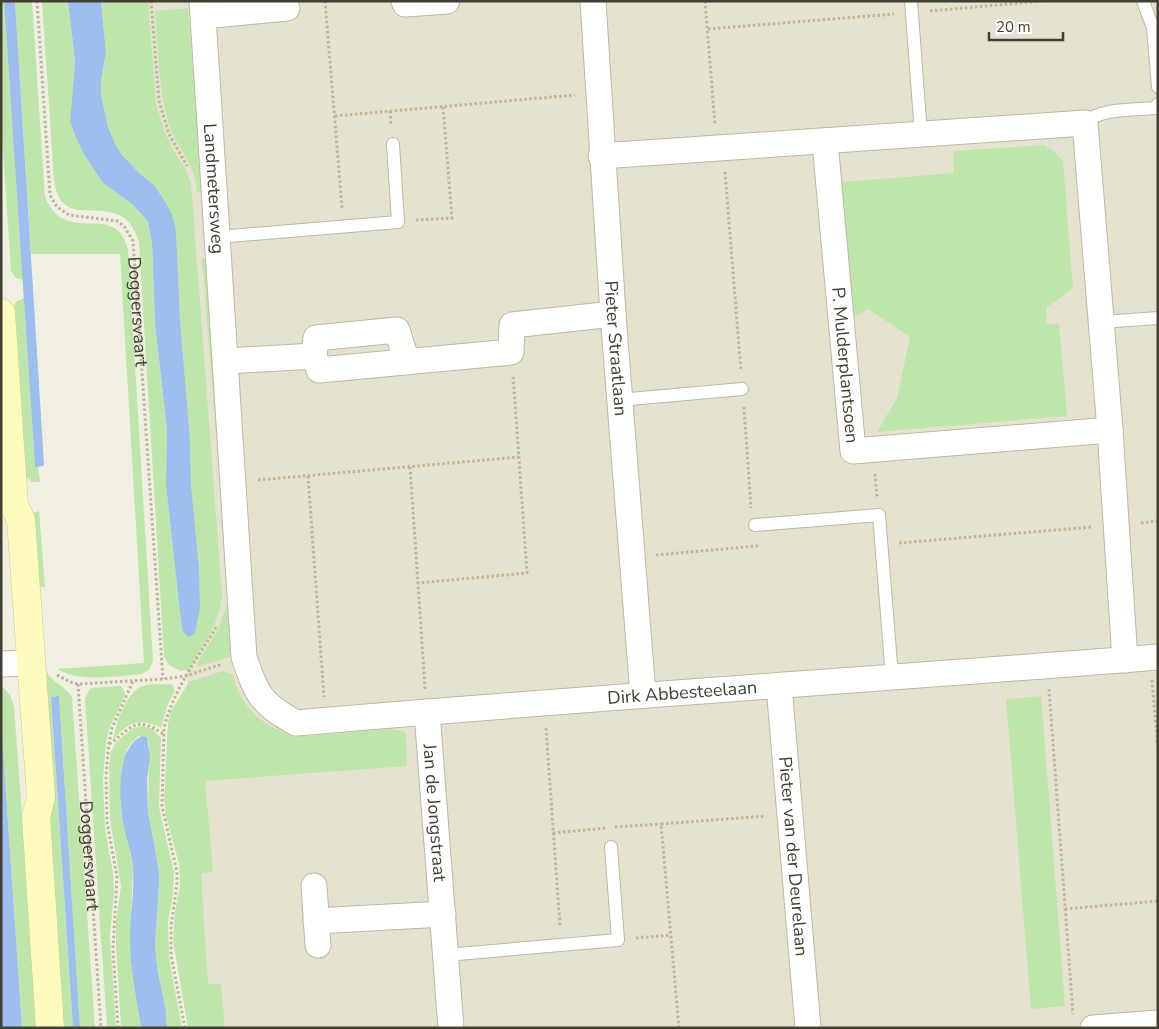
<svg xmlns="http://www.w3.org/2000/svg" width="1159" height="1029" font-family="'Nunito Sans',sans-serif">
  <rect width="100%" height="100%" fill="#f1efe2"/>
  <path fill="#e5e2d0" d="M 140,1 L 1158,1 L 1158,1028 L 194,1028 L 190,721 Z"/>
  <path fill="#bfe6aa" d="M 1,1 L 4,1 L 23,280 L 16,278 L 11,271 L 1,119 Z
    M 15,1 L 32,1 L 45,197 C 66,248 115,199 128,249 L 153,661 L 149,670 L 142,674 C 118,676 77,683 58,669 L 144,663 L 120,254 L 31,254 Z
    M 42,1 L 68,1 L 75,61 L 70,122 L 74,133 L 82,151 L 102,182 L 132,204 L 144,217 L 148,222 L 152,243 L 155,324 L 167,429 L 166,485 L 183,632 L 200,608 L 199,568 L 191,485 L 190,440 L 180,320 L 176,231 L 166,203 L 154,185 L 140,174 L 122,155 L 116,147 L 108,127 L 101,95 L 101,81 L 106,52 L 101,1 L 148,1 L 156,103 L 165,133 L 175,153 L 185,168 L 191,183 L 222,595 C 220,623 202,646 188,670 L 180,671 L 168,664 L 164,656 L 139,242 C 121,181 61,240 54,180 Z
    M 188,8 L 203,191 L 197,192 C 197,166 177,149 169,125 C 158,88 158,49 155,11 Z
    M 1044,145 L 1054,152 L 1063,161 L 1073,288 L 1046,308 L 1047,324 L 1059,324 L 1067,416 L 877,432 L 897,398 L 910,337 L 868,309 L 852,318 L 842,182 L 954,173 L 953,151 Z
    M 208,258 L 223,459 L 218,459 L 202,259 Z
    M 24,298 L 35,466 L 38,467 L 40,482 L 32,482 L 24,475 L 13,307 L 16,302 Z
    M 39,511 L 45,587 L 38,586 L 29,515 Z
    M 221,513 L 227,513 L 237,634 L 230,641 L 230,657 L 197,667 L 198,662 L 218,629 L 228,603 Z
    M 44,668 C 50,681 64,685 72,697 L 95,1028 L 80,1028 L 59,696 L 51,697 L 73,1028 L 63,1028 L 51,846 Z
    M 223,671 L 233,674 C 239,708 270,735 306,736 C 315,736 324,734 333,734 C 352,732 371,730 390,729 L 402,731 L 406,733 L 407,766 L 205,781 L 213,872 L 201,873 L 208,984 L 221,984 L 225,1028 L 188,1028 L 173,941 L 175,911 L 180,885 L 179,864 L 166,816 L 164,800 L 168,723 L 171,711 L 189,682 Z
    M 172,684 L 175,691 L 168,704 L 161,728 C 140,717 128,722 113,740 C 115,725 127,690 143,686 C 152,683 163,685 172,684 Z
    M 1,685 L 10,695 L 14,707 L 38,1028 L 22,1028 L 1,720 Z
    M 121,686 L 125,692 L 125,695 L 109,729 L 106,743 L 103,780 L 105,828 L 113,873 L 114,893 L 110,936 L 116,1028 L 107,1028 L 85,699 L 89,690 L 91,688 Z
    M 1041,696 L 1065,1006 L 1031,1009 L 1006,699 Z
    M 142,726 L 153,729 L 161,738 L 159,807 L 174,872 L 173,896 L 168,922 L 169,958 L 182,1028 L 167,1028 L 166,1011 L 157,967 L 155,945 L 159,885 L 159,871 L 148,812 L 149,745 L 147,737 L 139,736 L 132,742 L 127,749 L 122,774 L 121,792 L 122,805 L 133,868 L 130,945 L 141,1028 L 121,1028 L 116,945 L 116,921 L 121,886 L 110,819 L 109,766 L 111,751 L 116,742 L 133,728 Z"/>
  <path fill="#9dbeef" d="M 4,1 L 15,1 L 44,464 L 43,466 L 36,467 L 35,466 Z
    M 68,1 L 101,1 L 106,52 L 101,81 L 101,95 L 108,127 L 116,146 L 122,155 L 140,174 L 154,185 L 166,203 L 172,215 L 176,231 L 180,320 L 190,440 L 191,485 L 199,568 L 200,608 L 195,633 L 189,637 L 183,632 L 181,620 L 166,485 L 167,429 L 155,324 L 152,243 L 148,222 L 144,217 L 132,204 L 102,182 L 82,151 L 74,133 L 70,122 L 75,61 Z
    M 59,696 L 80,1028 L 73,1028 L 51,697 Z
    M 1,720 L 22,1028 L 1,1028 Z
    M 142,736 L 147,737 L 150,757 L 147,779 L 148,812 L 159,871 L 159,885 L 155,945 L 157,967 L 166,1011 L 167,1028 L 141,1028 C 137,1000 131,972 130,944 C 129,919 135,893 133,868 C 132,854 127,841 124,827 C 119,802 115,748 142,736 Z"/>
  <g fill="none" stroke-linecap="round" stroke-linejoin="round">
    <defs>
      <path id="lane" d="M 911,1 L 921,134
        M 1143,1 L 1153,28 L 1158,87
        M 1085,123 C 1099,108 1134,110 1155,108 L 1158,104
        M 218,237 L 398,222 L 393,144
        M 1101,322 L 1158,318
        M 619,400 L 742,389
        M 755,525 L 879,515 L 892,677
        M 446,955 L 618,940 L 611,847"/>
      <g id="street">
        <path id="s3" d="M 202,1 L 244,657 C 257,695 260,703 296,723 C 583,698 871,680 1158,657"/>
        <path d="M 404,1 L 405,4 L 447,1"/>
        <path id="s4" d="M 593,1 L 613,314 L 643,695"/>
        <path d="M 204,16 L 287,8"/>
        <path id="s5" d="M 825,142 L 853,451 L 1110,430"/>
        <path d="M 601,156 L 1085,123 L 1110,430 L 1125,660"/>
        <path d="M 227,361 L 314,356"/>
        <path d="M 407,362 L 397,330 L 316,338 L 314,356 L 319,370 L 511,352 L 512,325 L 613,314"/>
        <path d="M 1,664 L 32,663"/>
        <path id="s6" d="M 779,686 L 808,1028"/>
        <path id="s7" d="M 427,712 L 451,1028"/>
        <path d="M 314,886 L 318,945"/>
        <path d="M 316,921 L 443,914"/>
        <path d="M 1093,1028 L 1158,1023"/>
      </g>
      <path id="secondary" d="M 1,313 L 14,505 L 21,520 L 41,797 L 36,817 L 50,1028"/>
    </defs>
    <use href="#lane" stroke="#bcb9a5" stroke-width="14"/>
    <use href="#street" stroke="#bcb9a5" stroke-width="27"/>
    <use href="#secondary" stroke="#d1cd91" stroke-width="29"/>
    <g stroke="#beb796" stroke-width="3" stroke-dasharray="2.5 2.5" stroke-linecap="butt">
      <path id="s1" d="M 37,1 L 50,195 L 57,207 L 69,215 L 117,221 L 124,226 L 133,241 L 163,679"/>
      <path d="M 151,1 L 159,101 L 169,134 L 187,166"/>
      <path d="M 325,1 L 342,208"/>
      <path d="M 705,1 L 715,125"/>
      <path d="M 930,11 L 1042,1"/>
      <path d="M 708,29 L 894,14"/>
      <path d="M 390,111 L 391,126"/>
      <path d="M 335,116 L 575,95"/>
      <path d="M 725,172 L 741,371"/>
      <path d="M 416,220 L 452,218 L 443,106"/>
      <path d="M 744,407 L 751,508"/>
      <path d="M 410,467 L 418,583"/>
      <path d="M 875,474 L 877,497"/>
      <path d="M 308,476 L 324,697"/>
      <path d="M 258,480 L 519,457"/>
      <path d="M 1141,523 L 1158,521"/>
      <path d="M 899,543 L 1092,527"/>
      <path d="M 656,555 L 757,546 L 756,543"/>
      <path d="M 57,675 L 70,682 L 78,684 L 163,679 L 186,676 L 222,664"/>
      <path d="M 1152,680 L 1158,750"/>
      <path id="s2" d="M 78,684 L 101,1028"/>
      <path d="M 425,689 L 418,583 L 527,573 L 513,375"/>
      <path d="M 1049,689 L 1073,1014"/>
      <path d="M 546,728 L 560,926"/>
      <path d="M 109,743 L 111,743 C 132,727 136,715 163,734"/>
      <path d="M 615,827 L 661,824"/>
      <path d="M 553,833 L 606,828"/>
      <path d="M 1065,909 L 1158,901"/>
      <path d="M 636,938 L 671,935"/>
      <path d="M 118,1028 L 113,949 L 117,877 L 107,822 L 106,775 L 109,743 L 112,728 L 133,681"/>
      <path d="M 185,1028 L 171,955 L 171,926 L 177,884 L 177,872 L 162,806 L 164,728 C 173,691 197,658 217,626"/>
      <path d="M 679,1028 L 661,824 L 766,816"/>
    </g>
    <use href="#lane" stroke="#fff" stroke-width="12"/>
    <use href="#street" stroke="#fff" stroke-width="25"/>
    <use href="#secondary" stroke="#fefbbf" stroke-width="28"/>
  </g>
  <g text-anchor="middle" stroke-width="4" stroke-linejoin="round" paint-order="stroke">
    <g font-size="18" fill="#423f33" stroke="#fff">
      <text dy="6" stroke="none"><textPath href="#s3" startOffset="188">Landmetersweg</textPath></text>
      <text dy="6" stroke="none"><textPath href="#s1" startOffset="368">Doggersvaart</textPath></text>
      <text dy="6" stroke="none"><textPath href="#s4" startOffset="348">Pieter Straatlaan</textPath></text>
      <text dy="6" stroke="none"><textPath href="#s5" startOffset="224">P. Mulderplantsoen</textPath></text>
      <text dy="6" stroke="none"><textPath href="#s3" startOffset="1132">Dirk Abbesteelaan</textPath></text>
      <text dy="6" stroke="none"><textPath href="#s7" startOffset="101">Jan de Jongstraat</textPath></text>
      <text dy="6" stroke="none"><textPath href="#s2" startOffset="172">Doggersvaart</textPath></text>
      <text dy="6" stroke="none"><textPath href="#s6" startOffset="171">Pieter van der Deurelaan</textPath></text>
    </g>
  </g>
  <rect width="1159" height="1029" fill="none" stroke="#423f33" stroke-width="5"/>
  <path d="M989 32v8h74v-8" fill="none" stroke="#423f33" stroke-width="2.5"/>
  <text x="996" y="32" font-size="15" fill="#423f33" stroke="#ffffff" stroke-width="4" paint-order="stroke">20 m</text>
</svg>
